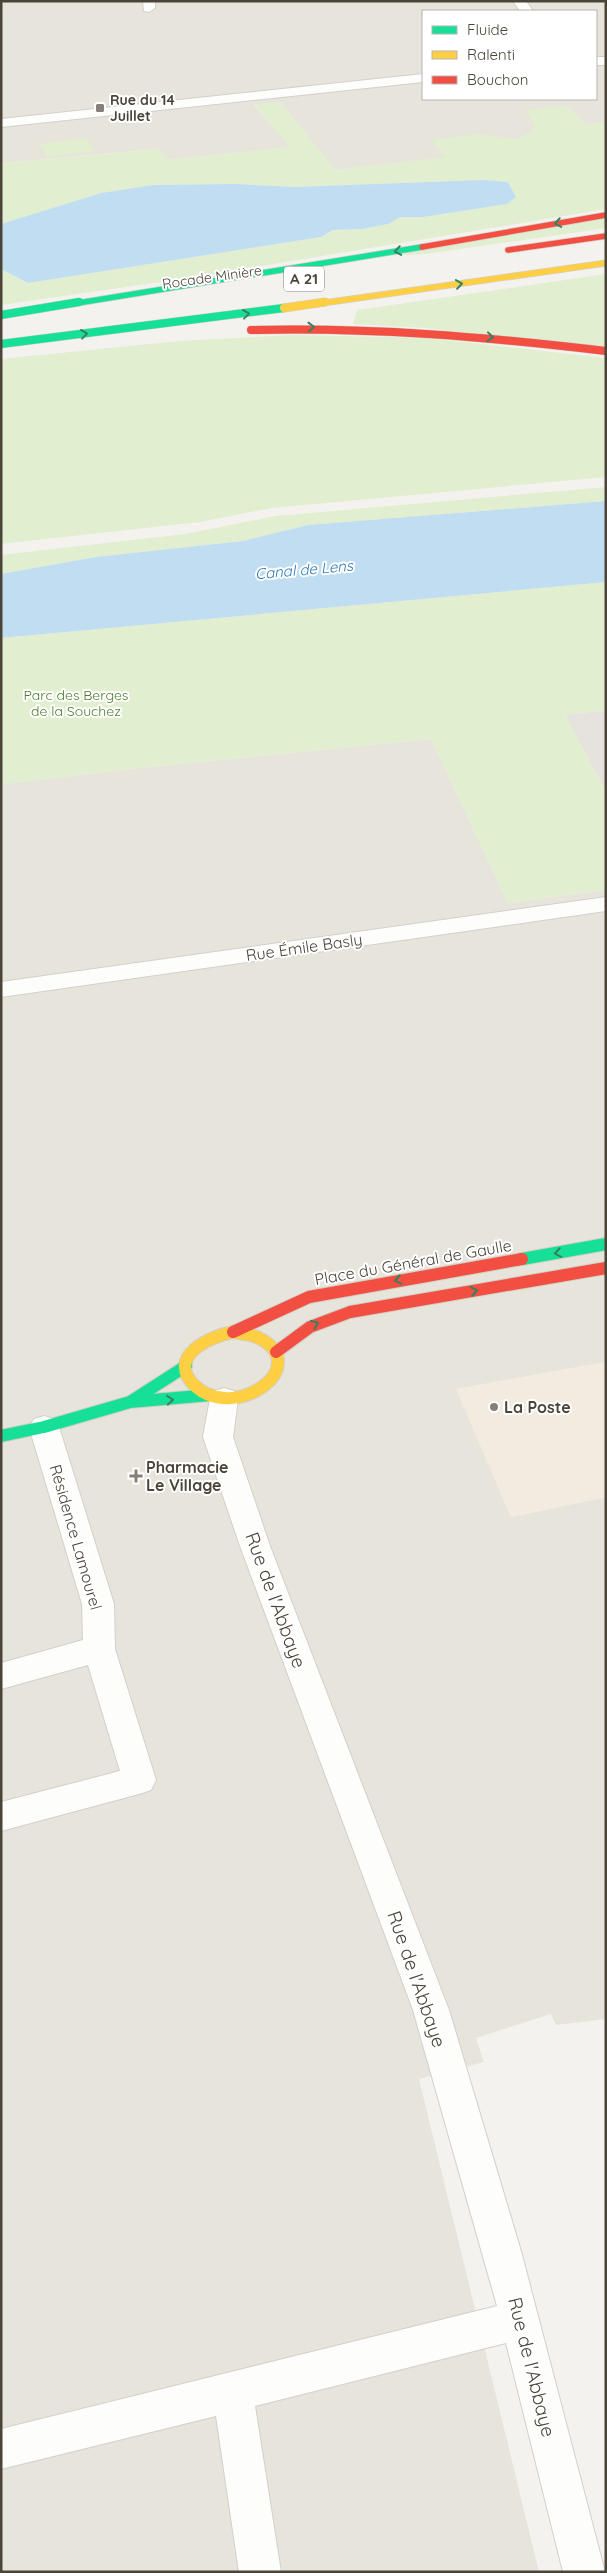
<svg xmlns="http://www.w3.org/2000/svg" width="607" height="2573" font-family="Quicksand,sans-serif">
  <rect width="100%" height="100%" fill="#f4f2ee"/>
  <path fill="#e7e4dc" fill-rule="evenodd" d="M 1,1 L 606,1 L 606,122 L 585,125 L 595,141 L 335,170 L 280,102 L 254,105 L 291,147 L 168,160 L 157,149 L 1,163 ZM 423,11 L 596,11 L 596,99 L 423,99 Z
    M 431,739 L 508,903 L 606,890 L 606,1362 L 457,1389 L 511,1517 L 606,1497 L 606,2019 L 556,2025 L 551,2014 L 476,2038 L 484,2062 L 419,2079 L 539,2572 L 1,2572 L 1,784 L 149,767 Z"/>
  <path fill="#f3ebdf" d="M 606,1362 L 606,1497 L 511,1517 L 456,1389 Z"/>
  <path fill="#e6e2de" d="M 606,710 L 606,792 L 565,715 Z"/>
  <path fill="#e1eecf" d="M 280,102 L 335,170 L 445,157 L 432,140 L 478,134 L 519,139 L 535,128 L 526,110 L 567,106 L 585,124 L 606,122 L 606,209 L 195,277 L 1,305 L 1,269 L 28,283 L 321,237 L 333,230 L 362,229 L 388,224 L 400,217 L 423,217 L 507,204 L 516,197 L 508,182 L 483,180 L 294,187 L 236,184 L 153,185 L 101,193 L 1,224 L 1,163 L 158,149 L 168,160 L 290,147 L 254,104 Z
    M 85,138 L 95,151 L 48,157 L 39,144 Z
    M 606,218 L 606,228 L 426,254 L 405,255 L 403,253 Z
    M 606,274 L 606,348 L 425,328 L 353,324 L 357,310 Z
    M 293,335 L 428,338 L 606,358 L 606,477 L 272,508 L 200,522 L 1,544 L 1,359 L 179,341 Z
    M 606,487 L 606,501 L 308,525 L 243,541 L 96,557 L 1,574 L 1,555 L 185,534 L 276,516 Z
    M 606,582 L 606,710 L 565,715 L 606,792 L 606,890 L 508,903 L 431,739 L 149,767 L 1,784 L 1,638 Z"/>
  <path fill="#c0ddf1" d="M 483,180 L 508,182 L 516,197 L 507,204 L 423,217 L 400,217 L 388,224 L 362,229 L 333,230 L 321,237 L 28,283 L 1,269 L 1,224 L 101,193 L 153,185 L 236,184 L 294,187 Z
    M 606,501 L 606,582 L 1,638 L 1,574 L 96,557 L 243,541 L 308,525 Z"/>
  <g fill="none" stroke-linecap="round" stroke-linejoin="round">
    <defs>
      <path id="street" d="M 143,1 L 155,1 L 155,8 L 149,12 L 144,11 Z
        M 513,1 L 526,1 L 533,11 L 520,11 Z
        M 596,57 L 606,57 L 606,65 L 596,65 Z
        M 423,74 L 423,82 L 1,127 L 1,119 Z
        M 606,897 L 606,911 L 1,997 L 1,982 Z
        M 224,1388 L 234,1391 L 238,1399 L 233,1437 L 270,1546 L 449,2010 L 521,2251 L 605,2572 L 563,2572 L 506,2343 L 255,2406 L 281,2572 L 239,2572 L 216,2416 L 1,2469 L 1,2429 L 497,2306 L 413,2010 L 240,1546 L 203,1437 L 210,1399 L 214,1391 Z
        M 44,1416 L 54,1419 L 59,1427 L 114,1604 L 115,1649 L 156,1780 L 151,1790 L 139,1794 L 1,1831 L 1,1802 L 120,1771 L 88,1665 L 1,1689 L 1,1663 L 83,1640 L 82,1604 L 29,1427 L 34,1419 Z"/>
      <path id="fast-far2" d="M 72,304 L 422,247"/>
      <path id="fast-far1" d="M 1,315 L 79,302
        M 1,344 L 284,308"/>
      <path id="fast" d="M 522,1259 L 606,1244
        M 130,1402 L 210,1395
        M 1,1436 L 44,1427 L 130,1402 L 186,1366"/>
      <path id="slow-far2" d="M 316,304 L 606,263"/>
      <path id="slow-far1" d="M 284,308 L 325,302"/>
      <path id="slow" d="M 233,1332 C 241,1334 251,1334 259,1338 C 315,1367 233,1424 194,1385 C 166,1357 210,1336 233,1332 Z"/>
      <path id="jam-far2" d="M 422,247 L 606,215
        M 508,250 L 606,236"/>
      <path id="jam-far1" d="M 251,330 C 370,327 488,337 606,351"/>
      <path id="jam" d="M 233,1332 L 309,1297 L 522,1259
        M 276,1352 L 310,1327 L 350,1312 L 606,1268"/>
    </defs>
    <use href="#street" stroke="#d2d0cb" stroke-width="2"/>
    <use href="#fast-far2" stroke="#d3cfc5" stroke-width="7"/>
    <use href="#fast-far1" stroke="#d3cfc5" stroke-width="9"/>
    <use href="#fast" stroke="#d3cfc5" stroke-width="14"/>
    <use href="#slow-far2" stroke="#d3cfc5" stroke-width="7"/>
    <use href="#slow-far1" stroke="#d3cfc5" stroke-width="9"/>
    <use href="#slow" stroke="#d3cfc5" stroke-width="14"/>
    <use href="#jam-far2" stroke="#d3cfc5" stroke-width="7"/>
    <use href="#jam-far1" stroke="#d3cfc5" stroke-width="9"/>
    <use href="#jam" stroke="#d3cfc5" stroke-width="14"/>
    <use href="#street" fill="#fdfdfc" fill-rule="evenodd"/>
    <use href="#fast-far2" stroke="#16e098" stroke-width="5.5"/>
    <use href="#fast-far1" stroke="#16e098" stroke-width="8"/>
    <use href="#fast" stroke="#16e098" stroke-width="12"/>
    <use href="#slow-far2" stroke="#ffcf43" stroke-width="5.5"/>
    <use href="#slow-far1" stroke="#ffcf43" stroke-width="8"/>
    <use href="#slow" stroke="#ffcf43" stroke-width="12"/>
    <use href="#jam-far2" stroke="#f24e42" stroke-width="5.5"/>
    <use href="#jam-far1" stroke="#f24e42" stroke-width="8"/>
    <use href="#jam" stroke="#f24e42" stroke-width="12"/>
  </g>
  <defs><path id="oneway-chevron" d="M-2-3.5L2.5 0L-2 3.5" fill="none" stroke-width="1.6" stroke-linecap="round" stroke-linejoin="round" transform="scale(1.25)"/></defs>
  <g stroke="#36825f">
    <use href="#oneway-chevron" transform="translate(558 223) rotate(170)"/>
    <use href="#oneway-chevron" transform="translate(398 251) rotate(170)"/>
    <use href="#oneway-chevron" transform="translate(459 284) rotate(-8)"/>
    <use href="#oneway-chevron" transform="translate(246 314) rotate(-7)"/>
    <use href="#oneway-chevron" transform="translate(311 327) rotate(-1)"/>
    <use href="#oneway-chevron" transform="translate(84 334) rotate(-7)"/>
    <use href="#oneway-chevron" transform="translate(490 337) rotate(6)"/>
    <use href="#oneway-chevron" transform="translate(558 1253) rotate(170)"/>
    <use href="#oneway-chevron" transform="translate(398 1280) rotate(170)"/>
    <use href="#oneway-chevron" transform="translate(474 1291) rotate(-10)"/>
    <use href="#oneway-chevron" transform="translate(315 1324) rotate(-24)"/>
    <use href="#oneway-chevron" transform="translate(170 1400) rotate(-5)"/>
  </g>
  <g fill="#868178" stroke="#fff" stroke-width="2">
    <rect x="95" y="103" width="10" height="10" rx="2.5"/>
    <circle cx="494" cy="1407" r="5"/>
    <path d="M133.5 1468.5h5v5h5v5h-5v5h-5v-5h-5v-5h5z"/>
  </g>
  <g text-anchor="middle" stroke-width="4" stroke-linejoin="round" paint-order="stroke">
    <g font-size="14" font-weight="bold" fill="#4b4439" stroke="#fff" text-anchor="start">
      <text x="110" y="105">Rue du 14<tspan x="110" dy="16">Juillet</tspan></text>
    </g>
    <g font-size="14" fill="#4b4439" stroke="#fff">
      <text transform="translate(212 277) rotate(-8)" y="5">Rocade Minière</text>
    </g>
    <g font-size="14" fill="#4a7f2a" stroke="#fff">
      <text x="76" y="700">Parc des Berges<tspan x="76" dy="16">de la Souchez</tspan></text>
    </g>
    <rect fill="#fff" stroke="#817c74" stroke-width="1" x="284" y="266.5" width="40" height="25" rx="4"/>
    <g font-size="15" font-weight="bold" fill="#4b4439">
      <text x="304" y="284">A 21</text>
    </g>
    <g font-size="15" font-style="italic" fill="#2e7ab2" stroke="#fff">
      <text transform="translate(304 570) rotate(-5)" y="5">Canal de Lens</text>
    </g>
    <g font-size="16" fill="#4b4439" stroke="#fff">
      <text transform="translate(304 947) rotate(-8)" y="6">Rue Émile Basly</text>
      <text transform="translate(413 1262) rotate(-10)" y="6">Place du Général de Gaulle</text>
      <text transform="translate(76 1537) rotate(74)" y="6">Résidence Lamourel</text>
    </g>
    <g font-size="16" font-weight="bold" fill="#4b4439" stroke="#fff" text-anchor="start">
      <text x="504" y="1413">La Poste</text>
      <text x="146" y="1473">Pharmacie<tspan x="146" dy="18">Le Village</tspan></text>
    </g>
    <g font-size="19" fill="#4b4439" stroke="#fff">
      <text transform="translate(276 1600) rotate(70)" y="7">Rue de l'Abbaye</text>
      <text transform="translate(417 1979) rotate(71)" y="7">Rue de l'Abbaye</text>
      <text transform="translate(532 2367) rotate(76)" y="7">Rue de l'Abbaye</text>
    </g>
  </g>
  <rect width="607" height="2573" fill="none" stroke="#4b4439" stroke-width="5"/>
  <rect x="422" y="10" width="175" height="90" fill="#ffffff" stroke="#b7b4b0"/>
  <rect x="432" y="26" width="25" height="8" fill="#16e098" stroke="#b7b4b0"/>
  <text x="467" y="35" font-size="15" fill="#4b4439">Fluide</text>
  <rect x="432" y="51" width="25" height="8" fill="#ffcf43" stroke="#b7b4b0"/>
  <text x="467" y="60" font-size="15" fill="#4b4439">Ralenti</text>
  <rect x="432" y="76" width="25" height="8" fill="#f24e42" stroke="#b7b4b0"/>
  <text x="467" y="85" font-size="15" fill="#4b4439">Bouchon</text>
</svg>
